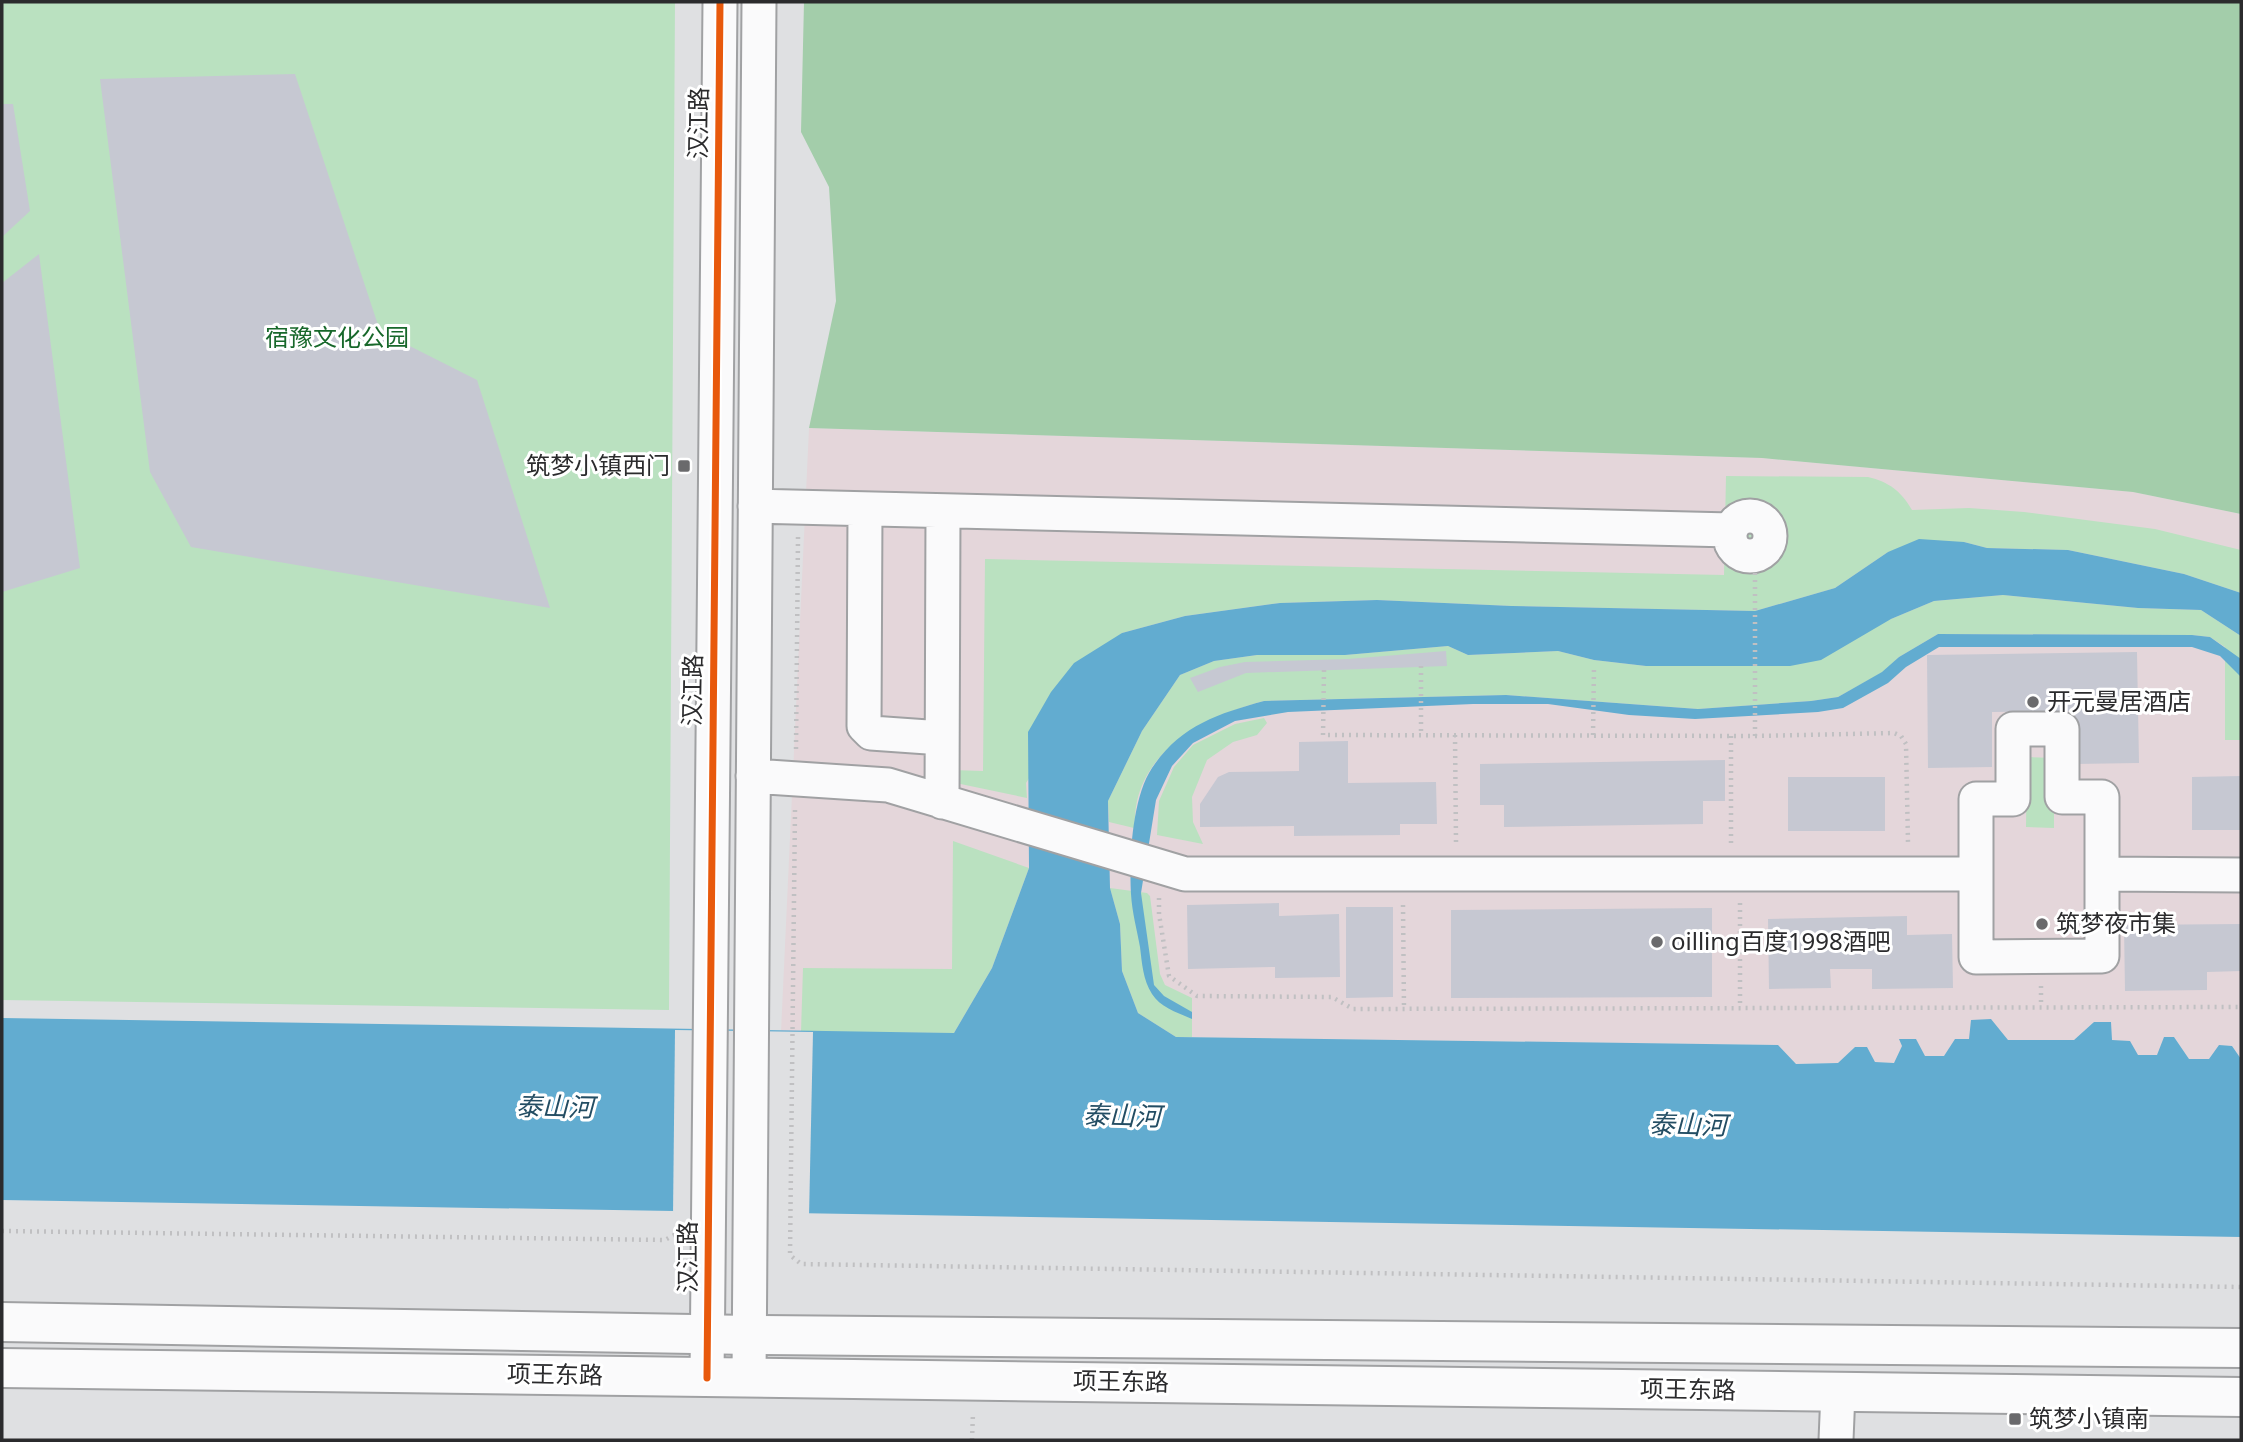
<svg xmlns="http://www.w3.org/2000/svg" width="2243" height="1442" font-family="'Noto Sans','Noto Sans SC',sans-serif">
  <rect width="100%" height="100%" fill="#dfe0e2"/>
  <path fill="#e4d6da" d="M 809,428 L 1762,458 L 2133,492 L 2241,514 L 2241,1059 L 2232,1046 L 2209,1059 L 2189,1059 L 2174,1037 L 2157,1055 L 2137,1055 L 2111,1040 L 2110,1022 L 2094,1022 L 2074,1040 L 1955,1040 L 1944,1056 L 1924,1056 L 1900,1040 L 1902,1046 L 1894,1063 L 1875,1062 L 1866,1047 L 1855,1047 L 1838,1063 L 1795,1064 L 1778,1045 L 781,1032 Z"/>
  <path fill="#bae1c0" d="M 2,2 L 675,2 L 669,1010 L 2,1000 Z
    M 1726,476 L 1868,477 C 1889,482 1901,491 1912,510 L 1969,508 L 2024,512 L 2155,529 L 2241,550 L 2241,593 L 2184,574 L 2068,550 L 1987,548 L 1964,542 L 1888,552 L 1835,588 L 1755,611 L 1512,606 L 1377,600 L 1280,603 L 1185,616 L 1122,633 L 1026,783 L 1027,798 L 951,782 L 951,770 L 983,771 L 985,559 L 1724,575 Z
    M 2003,595 L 2138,608 L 2201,610 L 2241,636 L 2241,740 L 2225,740 L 2225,647 L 2210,637 L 2192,635 L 1938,634 L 1899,657 L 1883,672 L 1838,697 L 1811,701 L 1698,709 L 1506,695 L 1264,701 C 1212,715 1151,742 1137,801 C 1135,810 1135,819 1134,828 L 1109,822 L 1108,801 L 1142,731 L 1180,675 L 1214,661 L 1257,655 L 1345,655 L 1448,646 L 1468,655 L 1558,651 L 1594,660 L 1646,666 L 1891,619 L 1934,601 Z
    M 1264,718 L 1267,723 L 1257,735 L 1233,742 L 1207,760 L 1192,797 L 1193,822 L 1203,844 L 1157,835 L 1159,801 L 1174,767 L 1193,745 L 1235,724 Z
    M 2027,757 L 2054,758 L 2054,828 L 2026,827 Z
    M 953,841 L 1029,868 L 992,968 L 954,1033 L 801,1032 L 803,968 L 952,969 Z
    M 1110,888 L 1147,893 L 1150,896 L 1160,974 L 1165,985 L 1192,998 L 1192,1037 L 1176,1037 L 1138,1013 L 1122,971 L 1120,924 Z"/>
  <path fill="#a3cdaa" d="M 804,2 L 2241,2 L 2241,514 L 2133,492 L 1762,458 L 809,428 L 836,301 L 829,187 L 801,132 Z"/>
  <path fill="#62acd0" d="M 1919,539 L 1964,542 L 1987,548 L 2068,550 L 2184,574 L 2241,593 L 2241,636 L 2201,610 L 2138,608 L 2003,595 L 1934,601 L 1891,619 L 1821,660 L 1790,666 L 1646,666 L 1594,660 L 1558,651 L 1468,655 L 1448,646 L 1345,655 L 1257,655 L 1214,661 L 1180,675 L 1142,731 L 1108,801 L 1110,888 L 1120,924 L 1122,971 L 1138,1013 L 1176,1037 L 1778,1045 L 1796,1064 L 1838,1063 L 1855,1047 L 1867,1047 L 1875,1062 L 1894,1063 L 1902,1046 L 1899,1039 L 1916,1039 L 1925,1056 L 1944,1056 L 1955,1039 L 1969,1039 L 1971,1020 L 1991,1019 L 2008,1040 L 2074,1040 L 2094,1022 L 2111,1022 L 2112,1040 L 2130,1041 L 2138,1055 L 2157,1055 L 2164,1037 L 2174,1037 L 2189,1059 L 2209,1059 L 2219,1045 L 2232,1046 L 2241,1059 L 2241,1237 L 2,1200 L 2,1018 L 954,1033 L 992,968 L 1029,868 L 1028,732 L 1051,692 L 1074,663 L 1122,633 L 1185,616 L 1280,603 L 1377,600 L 1512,606 L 1755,611 L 1835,588 L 1888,552 Z
    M 1938,634 L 2192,635 L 2210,637 L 2241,659 L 2241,677 L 2220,656 L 2192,647 L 1939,647 L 1906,667 L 1888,683 L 1843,708 L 1818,712 L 1695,719 L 1629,715 L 1548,704 L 1473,704 L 1288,712 L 1235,721 L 1193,743 L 1172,766 L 1156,800 L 1141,893 L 1154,985 L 1164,996 L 1192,1012 L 1192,1019 C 1178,1013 1160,1007 1152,994 C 1143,980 1142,963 1140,947 C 1137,930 1132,912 1131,894 C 1129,859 1132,798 1152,768 C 1180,726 1217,714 1264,701 L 1506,695 L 1698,709 L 1811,701 L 1838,697 L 1882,672 L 1899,657 Z"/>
  <path fill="#dfe0e2" d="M 675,1030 L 813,1032 L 809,1217 L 673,1215 Z"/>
  <path fill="#c6c8d2" d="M 295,74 L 380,331 L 477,380 L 550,608 L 191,547 L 150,472 L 100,79 Z
    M 2,104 L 13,104 L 30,211 L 2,237 Z
    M 39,254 L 80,568 L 2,592 L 2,283 Z
    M 1446,651 L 1447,666 L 1246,673 L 1198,692 L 1190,678 L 1220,667 L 1245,662 L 1348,659 Z
    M 2137,652 L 2139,763 L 2075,764 L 2075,711 L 1992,712 L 1992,767 L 1928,768 L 1927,655 Z
    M 1348,741 L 1348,783 L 1436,782 L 1437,824 L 1400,824 L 1400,835 L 1294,836 L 1294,826 L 1200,827 L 1200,804 L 1218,777 L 1229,772 L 1299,771 L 1299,742 Z
    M 1725,760 L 1725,801 L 1703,801 L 1703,824 L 1504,827 L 1504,805 L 1480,805 L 1480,764 Z
    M 2241,776 L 2241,830 L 2192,830 L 2192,777 Z
    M 1788,777 L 1885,777 L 1885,831 L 1788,831 Z
    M 1279,903 L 1279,916 L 1339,914 L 1340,977 L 1275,978 L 1275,967 L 1188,969 L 1187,905 Z
    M 1346,907 L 1393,907 L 1393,997 L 1346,998 Z
    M 1712,908 L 1712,997 L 1451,998 L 1451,910 Z
    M 1907,916 L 1907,935 L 1952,934 L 1953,988 L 1872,989 L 1872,969 L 1830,969 L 1831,988 L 1769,989 L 1768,919 Z
    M 2241,924 L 2241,971 L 2207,972 L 2207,990 L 2125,991 L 2124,925 Z"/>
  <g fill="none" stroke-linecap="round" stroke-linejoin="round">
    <defs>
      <path id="minor" d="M 755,506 L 1731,530
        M 865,510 L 864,726 L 871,733 L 942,738
        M1730 536a20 20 0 1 1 40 0a20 20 0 1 1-40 0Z
        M 2013,729 L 2062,729 L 2062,797 L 2102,797 L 2102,956 L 1976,957 L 1976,799 L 2013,799 Z
        M 753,776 L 888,785 L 1185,874 L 1976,874
        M 942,802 L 943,512
        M 2102,874 L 2241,875
        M 749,1377 L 759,2
        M 707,1378 L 720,2
        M 1836,1440 L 1838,1392"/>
      <path id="major" d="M 2,1322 L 750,1335 L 2241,1348
        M 2,1368 L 2241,1397"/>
    </defs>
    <use href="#minor" stroke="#a0a1a3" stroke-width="37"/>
    <use href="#major" stroke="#a0a1a3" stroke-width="42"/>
    <path stroke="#c0c0c2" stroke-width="4.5" stroke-dasharray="2 5" stroke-linecap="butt" d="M 1421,666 L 1421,735
      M 1324,670 L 1323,735 L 1755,736 L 1894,733 L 1901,736 L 1906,744 L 1908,842
      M 1455,735 L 1456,842
      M 1593,735 L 1594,666
      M 1731,736 L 1731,844
      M 1755,736 L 1755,556
      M 796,749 L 798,537
      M 795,810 L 790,1255 L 801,1264 L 2241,1287
      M 1159,898 L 1159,914 L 1169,976 L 1197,996 L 1332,997 L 1353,1009 L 2241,1007
      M 1740,903 L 1740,1008
      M 1403,905 L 1404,1009
      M 2041,986 L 2041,1007
      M 2,1231 L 665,1240 L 678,1233
      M 972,1440 L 973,1413"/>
    <use href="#minor" stroke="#fafafb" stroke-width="33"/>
    <use href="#major" stroke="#fafafb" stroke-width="38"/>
    <defs>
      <path id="cycleway" d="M 707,1378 L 720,2"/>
    </defs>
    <use href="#cycleway" stroke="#fff" stroke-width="11"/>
    <use href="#cycleway" stroke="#e8590c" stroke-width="7"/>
  </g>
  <g fill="#6a6a6c" stroke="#fff" stroke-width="2.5">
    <rect x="677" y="459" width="14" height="14" rx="3.5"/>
    <circle cx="2033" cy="702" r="7"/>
    <circle cx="2042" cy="924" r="7"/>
    <circle cx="1657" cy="942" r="7"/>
    <rect x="2008" y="1412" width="14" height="14" rx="3.5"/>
  </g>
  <g text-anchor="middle" stroke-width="6" stroke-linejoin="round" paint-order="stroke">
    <g font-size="24" fill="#2b2b2d" stroke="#fff">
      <text transform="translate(699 123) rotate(-89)" y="8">汉江路</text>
      <text transform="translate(693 690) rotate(-89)" y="8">汉江路</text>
      <text transform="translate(688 1257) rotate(-90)" y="8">汉江路</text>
      <text transform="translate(555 1375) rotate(1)" y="8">项王东路</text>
      <text transform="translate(1121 1382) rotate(1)" y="8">项王东路</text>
      <text transform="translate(1688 1390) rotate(1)" y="8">项王东路</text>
    </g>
    <g font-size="24" fill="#18682b" stroke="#fff">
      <text x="337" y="346">宿豫文化公园</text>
    </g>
    <g font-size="24" fill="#2b2b2d" stroke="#fff" text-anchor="start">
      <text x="670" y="474" text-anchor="end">筑梦小镇西门</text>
      <text x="2047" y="710">开元曼居酒店</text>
      <text x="2056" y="932">筑梦夜市集</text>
      <text x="1671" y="950">oilling百度1998酒吧</text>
      <text x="2029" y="1427">筑梦小镇南</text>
    </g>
    <g font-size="26" font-style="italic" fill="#234d63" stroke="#fff">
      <text transform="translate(555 1107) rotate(1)" y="9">泰山河</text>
      <text transform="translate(1122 1116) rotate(1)" y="9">泰山河</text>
      <text transform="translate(1688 1125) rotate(1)" y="9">泰山河</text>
    </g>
  </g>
  <rect width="2243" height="1442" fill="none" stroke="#2b2b2d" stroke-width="7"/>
</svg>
